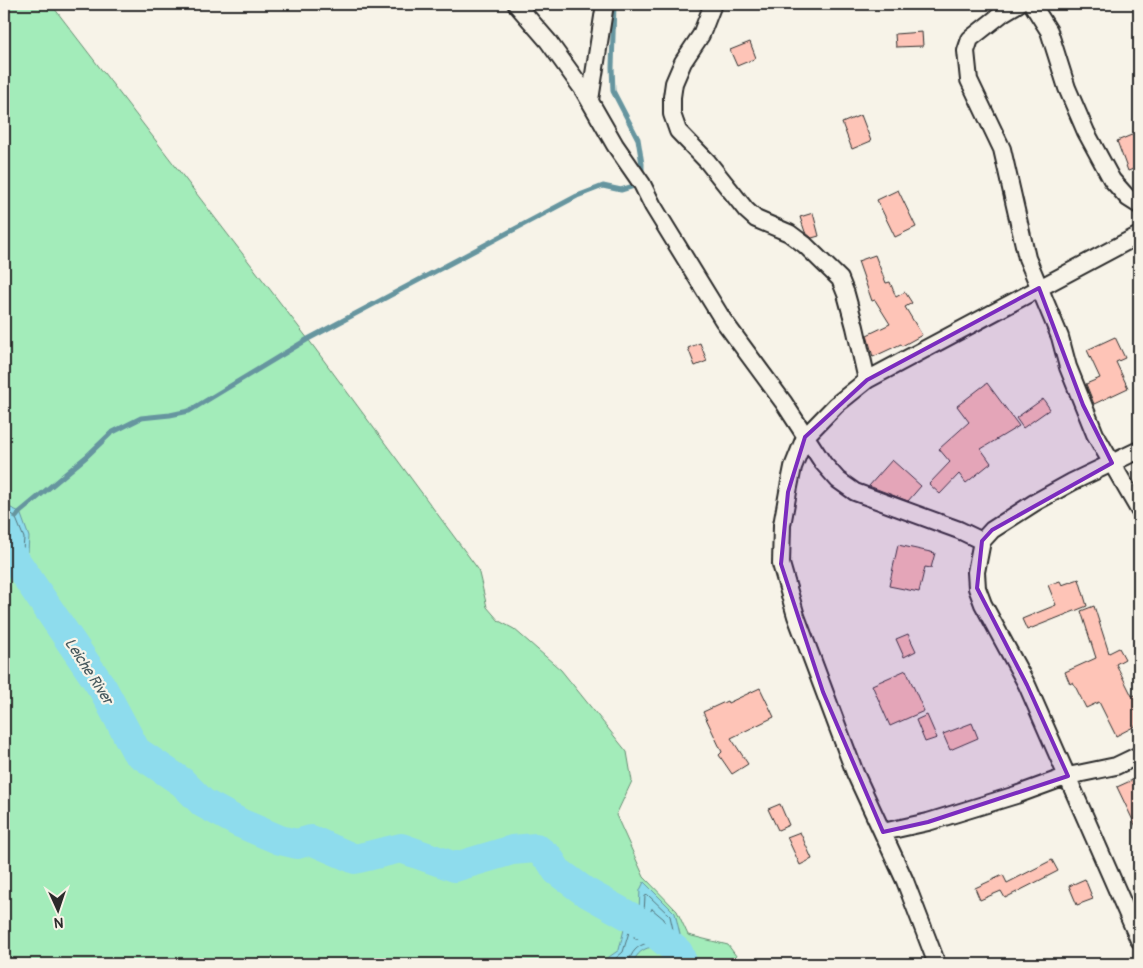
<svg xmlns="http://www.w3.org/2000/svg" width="1143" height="968" font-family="Pangolin,sans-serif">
  <rect width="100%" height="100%" fill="#f7f3e8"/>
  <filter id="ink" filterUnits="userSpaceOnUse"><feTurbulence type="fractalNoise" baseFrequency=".02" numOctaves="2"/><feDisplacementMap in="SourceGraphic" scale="10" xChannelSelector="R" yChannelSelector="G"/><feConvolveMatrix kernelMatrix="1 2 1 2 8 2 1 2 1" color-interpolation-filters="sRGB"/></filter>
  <g filter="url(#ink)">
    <path fill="#a3ecba" stroke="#678c72" d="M 4,4 L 51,4 L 308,339 L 478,569 L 487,607 L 499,621 L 514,629 L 561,670 L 627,752 L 632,781 L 616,815 L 644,877 L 677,911 L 688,935 L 728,945 L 742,964 L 4,964 Z"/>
    <path fill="#8edced" stroke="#66959f" d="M 4,505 L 20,512 L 29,537 L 28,552 L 4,566 Z
      M 644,882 L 675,913 L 687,964 L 676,964 C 673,961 671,957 668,954 C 656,941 637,948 633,964 L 604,964 L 606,959 L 619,950 L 627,917 L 634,915 L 639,910 L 640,890 Z"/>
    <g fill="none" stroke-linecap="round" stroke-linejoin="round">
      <path stroke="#537279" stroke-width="1" d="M 4,510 L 15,516 L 24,538 L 23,550 L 4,560
        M 652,909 L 664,919 L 667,937 L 665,938 L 655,936 L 635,939 L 634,937 C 637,925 646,920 652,909 Z
        M 609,964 L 623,952 L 632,922 L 644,913 L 645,896 L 648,895 L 670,916 L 678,952 L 675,953 C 661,936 631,940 629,964"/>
      <path stroke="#66959f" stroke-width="5" d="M 614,4 L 612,67 L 613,91 L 638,139 L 642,164 L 642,177
        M 16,517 L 20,512 L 86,457 L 111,433 L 141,418 L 170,415 L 189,411 L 308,339 L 577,196 L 603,186 L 621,190 L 640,184"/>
      <path stroke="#8edced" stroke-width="30" d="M 4,550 L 15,560 L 103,689 L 136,751 L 182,782 L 203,803 L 240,823 L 280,840 L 297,844 L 311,840 L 355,859 L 401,848 L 455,867 L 512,850 L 536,848 L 549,858 L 557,871 L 584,891 L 645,925 L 678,952 L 683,964"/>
    </g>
    <path fill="#fec4b7" stroke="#2b2b2b" d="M 922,32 L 923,46 L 896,47 L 895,34 Z
      M 750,42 L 756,58 L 737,66 L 730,50 Z
      M 861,115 L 871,141 L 852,149 L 842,123 Z
      M 1139,132 L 1139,167 L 1128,171 L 1117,141 Z
      M 898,190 L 916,227 L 895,237 L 877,200 Z
      M 813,213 L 819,236 L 812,238 L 805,232 L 800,217 Z
      M 875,255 L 886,283 L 890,282 L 896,297 L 905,292 L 912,303 L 905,307 L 922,335 L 902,346 L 901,344 L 873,357 L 867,335 L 890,324 L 875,300 L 872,301 L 858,261 Z
      M 1115,337 L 1125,358 L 1116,362 L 1128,388 L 1094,404 L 1086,384 L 1100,378 L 1087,350 Z
      M 700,343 L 707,361 L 695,366 L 688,348 Z
      M 987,383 L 1019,426 L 981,449 L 991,463 L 966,483 L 959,474 L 940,494 L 929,484 L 950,462 L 939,449 L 969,422 L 957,406 Z
      M 1043,399 L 1050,409 L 1023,428 L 1016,418 Z
      M 892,460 L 921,486 L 908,501 L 869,486 Z
      M 898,545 L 935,553 L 931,568 L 925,567 L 919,592 L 889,586 Z
      M 1079,579 L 1087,606 L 1027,630 L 1022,619 L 1056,605 L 1048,585 L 1060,581 L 1062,585 Z
      M 1094,606 L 1109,653 L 1119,648 L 1125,659 L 1116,664 L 1132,696 L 1135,695 L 1139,705 L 1139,724 L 1116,736 L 1099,702 L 1086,708 L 1073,682 L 1070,684 L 1065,672 L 1096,658 L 1081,611 Z
      M 908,634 L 916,651 L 904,657 L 896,639 Z
      M 906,670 L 924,711 L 890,726 L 872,685 Z
      M 760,688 L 774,717 L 731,738 L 748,764 L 732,774 L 719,755 L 722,752 L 703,712 L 727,701 L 728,703 Z
      M 927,715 L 937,738 L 925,742 L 916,720 Z
      M 972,723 L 978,738 L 950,750 L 943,734 Z
      M 1139,777 L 1139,833 L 1117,787 Z
      M 780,804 L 789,825 L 778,830 L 768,809 Z
      M 800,832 L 812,859 L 800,865 L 787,837 Z
      M 1052,860 L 1058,871 L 1005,898 L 1001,891 L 980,900 L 975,888 L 1003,875 L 1007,883 Z
      M 1085,879 L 1093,899 L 1077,905 L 1069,886 Z"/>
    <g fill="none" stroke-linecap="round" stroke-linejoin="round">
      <defs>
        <path id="minor" d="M 516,4 L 548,41 L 584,91 L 615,145 L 642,184 L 653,206 L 723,320 L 784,403 L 823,463 L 838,480 L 855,492 L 959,530 L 982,541
          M 713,4 L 701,35 L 683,62 L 674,83 L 672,97 L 672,114 L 678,131 L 707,161 L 746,210 L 756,219 L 789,233 L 805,245 L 840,279 L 846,294 L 855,327 L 867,380
          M 1018,4 L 1003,13 L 970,39 L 966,51 L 969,80 L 1002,149 L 1027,258 L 1060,337 L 1068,367 L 1095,434 L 1139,510
          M 1032,4 L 1049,31 L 1067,88 L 1086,132 L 1112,180 L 1128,198 L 1139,205
          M 590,100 L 605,4
          M 1139,450 L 1072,482 L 1034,503 L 992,530 L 982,541 L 976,572 L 977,588 L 983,604 L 1027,685 L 1139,940
          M 883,832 L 928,822 L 1016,795 L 1068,776 L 1116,766 L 1139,755
          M 937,964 L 905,881 L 855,773 L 841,736 L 796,616 L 781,564 L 782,525 L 788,492 L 793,467 L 805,437 L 836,405 L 867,380 L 1139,235"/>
      </defs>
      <use href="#minor" stroke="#2b2b2b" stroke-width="20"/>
      <use href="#minor" stroke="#f7f3e8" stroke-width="16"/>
    </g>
  </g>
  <path fill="#7b2cbf" fill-opacity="0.2" stroke="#7b2cbf" stroke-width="4" stroke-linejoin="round" d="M 1039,288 L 1083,405 L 1112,463 L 992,530 L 982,541 L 977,588 L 1027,685 L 1068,776 L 928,822 L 883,832 L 823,692 L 781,564 L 788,492 L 805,437 L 867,380 Z"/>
  <g text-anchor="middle" stroke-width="4.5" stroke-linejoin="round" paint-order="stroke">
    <g font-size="15" font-style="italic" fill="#44575c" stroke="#f7f3e8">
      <text transform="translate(89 671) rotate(57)" y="5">Leiche River</text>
    </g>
  </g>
  <rect width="1143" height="968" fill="none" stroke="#f7f3e8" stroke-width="20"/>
  <rect x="10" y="10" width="1123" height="948" fill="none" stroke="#2b2b2b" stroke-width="2" filter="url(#ink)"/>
  <g transform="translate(58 910) rotate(177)" stroke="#f7f3e8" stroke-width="4" paint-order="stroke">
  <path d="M0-4L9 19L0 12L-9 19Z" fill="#2b2b2b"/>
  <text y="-8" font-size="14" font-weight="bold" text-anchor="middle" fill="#2b2b2b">N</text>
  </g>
</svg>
